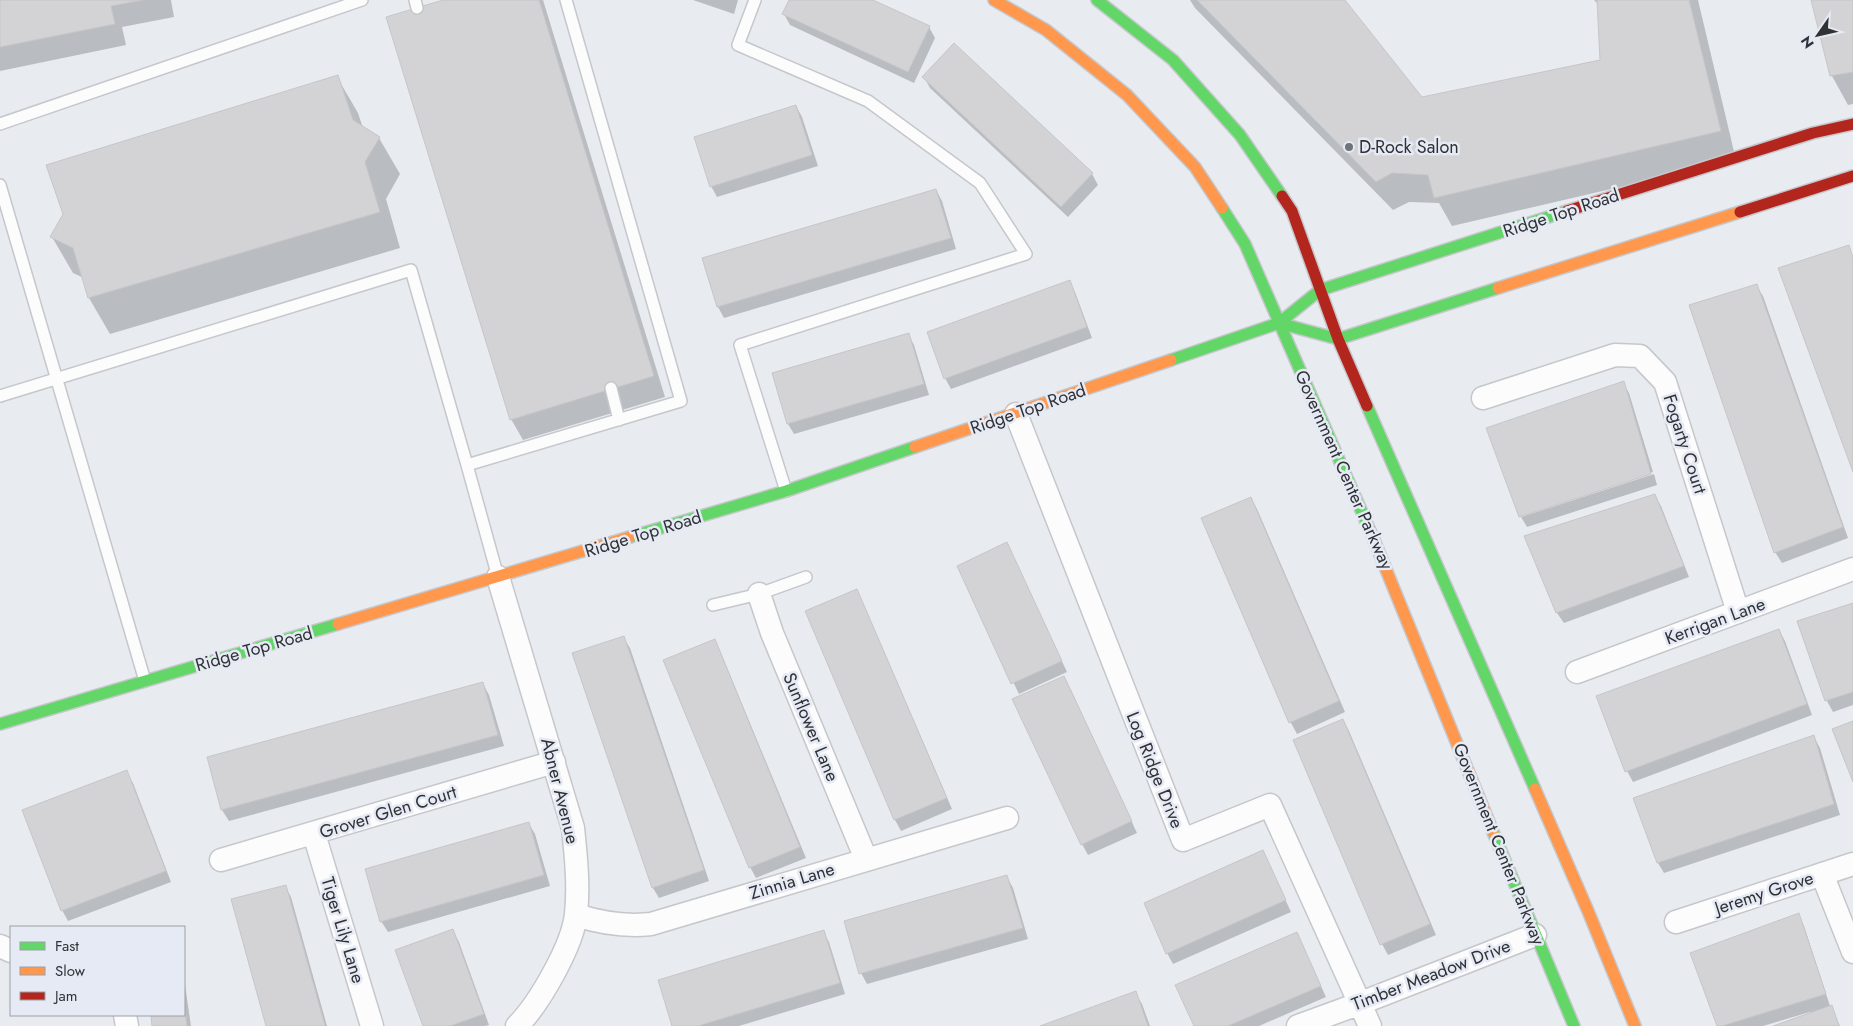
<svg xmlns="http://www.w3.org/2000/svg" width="1853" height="1026" font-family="Jost,sans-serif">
  <rect width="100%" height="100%" fill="#e8ebf0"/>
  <path fill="#0003" d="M 0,0 L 171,0 L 174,17 L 122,27 L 126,45 L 0,71 Z
    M 447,0 L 543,0 L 665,397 L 523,440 L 511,419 Z
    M 693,0 L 738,0 L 734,14 Z
    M 790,0 L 870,0 L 929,27 L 935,38 L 914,83 L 790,25 L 784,14 Z
    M 1190,0 L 1343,0 L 1421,99 L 1601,61 L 1598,4 L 1594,0 L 1698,0 L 1736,160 L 1452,226 L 1439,203 L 1409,202 L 1393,210 L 1195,8 Z
    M 1813,0 L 1853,0 L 1853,104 L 1848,105 L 1832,76 Z
    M 337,77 L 358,113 L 363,128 L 379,138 L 400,174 L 386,199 L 400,248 L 110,334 L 89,298 L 84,278 L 73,273 L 52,237 Z
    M 924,77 L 1092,174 L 1098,185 L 1068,217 L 930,88 Z
    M 796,106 L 802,117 L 818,166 L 717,197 L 711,186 Z
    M 936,190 L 942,201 L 956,249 L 724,318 L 718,307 L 704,259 Z
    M 1069,282 L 1075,292 L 1092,338 L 951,389 L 945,378 Z
    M 1756,285 L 1763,296 L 1848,538 L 1782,563 L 1775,552 Z
    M 908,334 L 914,345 L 929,395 L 794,434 L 788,424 L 773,374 Z
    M 1623,383 L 1629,393 L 1653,472 L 1520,515 Z
    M 1654,474 L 1657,485 L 1527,527 L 1521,517 Z
    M 1655,496 L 1661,506 L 1689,577 L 1564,623 L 1557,613 L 1525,536 Z
    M 1251,498 L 1257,509 L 1345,712 L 1297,734 L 1291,723 L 1203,518 Z
    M 1007,544 L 1067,672 L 1019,694 L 958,567 Z
    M 856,590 L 862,601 L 952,809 L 901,831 L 895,820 L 806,611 Z
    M 1853,604 L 1853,705 L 1833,712 L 1827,701 L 1799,622 Z
    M 1779,630 L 1785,641 L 1812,715 L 1633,782 L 1627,771 Z
    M 623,637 L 630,648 L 709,881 L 659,898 L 653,888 Z
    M 714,641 L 720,651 L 806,858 L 756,878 L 750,867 Z
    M 483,684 L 489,695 L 504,746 L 229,821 L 222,810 L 208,758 Z
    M 1070,688 L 1137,833 L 1088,855 L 1082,844 Z
    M 1343,720 L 1349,731 L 1436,935 L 1388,955 L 1382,944 L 1295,740 Z
    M 1814,737 L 1820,748 L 1840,815 L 1664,873 L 1658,863 Z
    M 126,772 L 133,783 L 171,882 L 68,921 L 62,910 Z
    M 529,824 L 535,834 L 550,886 L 388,932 L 381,921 Z
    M 1263,851 L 1291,912 L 1173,964 L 1167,953 Z
    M 1007,877 L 1013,888 L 1028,939 L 867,984 L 861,973 Z
    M 285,886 L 291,897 L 327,1026 L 267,1026 Z
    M 1798,915 L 1804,926 L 1830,1006 L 1840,1026 L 1777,1026 L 1811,1014 L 1810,1012 L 1763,1026 L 1718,1026 Z
    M 453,931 L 459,942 L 489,1025 L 485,1026 L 424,1026 Z
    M 823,932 L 829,942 L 845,994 L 739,1026 L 673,1026 Z
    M 1302,945 L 1326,997 L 1259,1026 L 1195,1026 Z
    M 184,978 L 191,1026 L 154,1026 L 152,1015 L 184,1015 Z
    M 1135,993 L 1142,1004 L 1150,1026 L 1043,1026 Z"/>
  <path fill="#d3d2d4" stroke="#c6c6c7" d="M 0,0 L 143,0 L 111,6 L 115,24 L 0,47 Z
    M 443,0 L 539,0 L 654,376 L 510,420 L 386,17 Z
    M 789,0 L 873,0 L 930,26 L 908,72 L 782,14 Z
    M 1197,0 L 1345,0 L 1422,97 L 1600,60 L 1597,0 L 1689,0 L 1721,131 L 1434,198 L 1428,175 L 1392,173 L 1376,182 Z
    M 1811,0 L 1853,0 L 1853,72 L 1830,76 Z
    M 954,43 L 1093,173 L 1061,207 L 922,77 Z
    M 338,75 L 353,120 L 380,137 L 365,162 L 380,212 L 88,298 L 73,248 L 50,237 L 63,214 L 46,165 Z
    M 796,105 L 812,155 L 710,187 L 694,137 Z
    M 936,189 L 951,238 L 717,307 L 702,258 Z
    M 1849,245 L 1853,258 L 1853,472 L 1778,268 Z
    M 1070,280 L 1087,327 L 944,379 L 927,332 Z
    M 1757,284 L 1843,527 L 1774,553 L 1689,305 Z
    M 909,333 L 924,384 L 787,424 L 772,373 Z
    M 1624,381 L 1651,474 L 1519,517 L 1486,428 Z
    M 1655,494 L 1684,566 L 1556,613 L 1524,536 Z
    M 1251,497 L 1339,701 L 1289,723 L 1201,518 Z
    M 1007,542 L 1062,661 L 1011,684 L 957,566 Z
    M 857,589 L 947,798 L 894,820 L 805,611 Z
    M 1853,603 L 1853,692 L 1825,701 L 1797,621 Z
    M 1779,629 L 1807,704 L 1625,772 L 1596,696 Z
    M 624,636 L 704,870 L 652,888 L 572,653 Z
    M 715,639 L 800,847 L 749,868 L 663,660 Z
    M 1064,676 L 1132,821 L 1081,845 L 1012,699 Z
    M 483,682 L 498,735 L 221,810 L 207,757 Z
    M 1343,719 L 1430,924 L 1380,945 L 1293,740 Z
    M 1853,721 L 1853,782 L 1832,729 Z
    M 1814,735 L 1834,804 L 1657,863 L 1633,798 Z
    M 127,770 L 166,871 L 61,911 L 22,810 Z
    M 529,822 L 544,875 L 380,922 L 365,869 Z
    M 1263,850 L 1286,900 L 1166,954 L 1144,903 Z
    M 1007,875 L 1023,928 L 859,974 L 844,921 Z
    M 286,885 L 325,1026 L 266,1026 L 231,899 Z
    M 1799,913 L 1826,994 L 1722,1026 L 1717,1026 L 1690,953 Z
    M 453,929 L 484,1014 L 450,1026 L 423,1026 L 395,950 Z
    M 824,930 L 840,983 L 698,1026 L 672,1026 L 658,980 Z
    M 1297,932 L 1321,986 L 1228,1026 L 1194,1026 L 1175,985 Z
    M 1136,991 L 1148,1026 L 1040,1026 Z
    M 184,1003 L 187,1026 L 152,1026 L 151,1015 L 184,1015 Z
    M 1832,1005 L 1839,1026 L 1773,1026 Z"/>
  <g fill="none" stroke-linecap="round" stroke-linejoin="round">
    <defs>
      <path id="lane" d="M 415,0 L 417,8
        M 755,0 L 738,45 L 868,101 L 980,183 L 1026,254 L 740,345 L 786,491
        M 0,124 L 362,0
        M 0,185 L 145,681
        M 611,388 L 619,420
        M 0,396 L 411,270 L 467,465
        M 498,577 L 467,465 L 681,401 L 566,0
        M 713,605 L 759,594 L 806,577"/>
      <path id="street" d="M 1483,398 L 1615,355 L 1640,356 L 1665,382 L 1738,612
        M 1016,414 L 1183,840 L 1270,805 L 1370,1026
        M 498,577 L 573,828 C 576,856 579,886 576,914 C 573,945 539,1004 517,1026
        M 759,594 L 772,633 L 866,859
        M 1577,672 L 1853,569
        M 314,834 L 372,1026
        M 221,860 L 554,762
        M 1822,874 L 1853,952
        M 576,915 C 601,923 624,927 651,924 L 1007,818
        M 1676,922 L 1853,864
        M 0,946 L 11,951
        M 125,1015 L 127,1026
        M 1298,1026 L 1361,1003 L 1535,935"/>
      <path id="fast" d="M 1097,0 L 1173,60 L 1240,135 L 1282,196
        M 1222,208 L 1245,244 L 1374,540
        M 1279,323 L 1338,339 L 1498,288
        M 1171,360 L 1279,323 L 1320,290 L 1567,211
        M 1367,406 L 1535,789
        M 630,537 L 786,491 L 915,447
        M 0,724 L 338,624
        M 1493,832 L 1574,1026"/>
      <path id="slow" d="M 994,0 L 1046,30 L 1127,95 L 1195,167 L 1222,208
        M 1498,288 L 1740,212
        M 915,447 L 1171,360
        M 1374,540 L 1493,832
        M 338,624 L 630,537
        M 1535,789 L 1588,911 L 1635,1026"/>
      <path id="jam" d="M 1282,196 L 1292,211 L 1338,339 L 1367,406
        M 1567,211 L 1813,133 L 1853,124
        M 1740,212 L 1853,176"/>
    </defs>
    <use href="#lane" stroke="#c5c7cb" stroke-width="14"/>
    <use href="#street" stroke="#c5c7cb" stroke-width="25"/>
    <use href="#fast" stroke="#c5c7cb" stroke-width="14"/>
    <use href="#slow" stroke="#c5c7cb" stroke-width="14"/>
    <use href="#jam" stroke="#c5c7cb" stroke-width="14"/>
    <use href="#lane" stroke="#fcfcfd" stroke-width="11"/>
    <use href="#street" stroke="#fcfcfd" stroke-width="22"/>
    <use href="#fast" stroke="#63d668" stroke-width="11"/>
    <use href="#slow" stroke="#ff974d" stroke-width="11"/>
    <use href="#jam" stroke="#b3261e" stroke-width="11"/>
  </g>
  <circle fill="#707377" stroke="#e5eaf4" stroke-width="2" cx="1349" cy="147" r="5"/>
  <g text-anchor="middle" stroke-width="5" stroke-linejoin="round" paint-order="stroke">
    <g font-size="18" fill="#303236" stroke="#e5eaf4" text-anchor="start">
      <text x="1359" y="153">D-Rock Salon</text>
    </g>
    <g font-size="18" fill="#303236" stroke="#e5eaf4">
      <text transform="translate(1561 213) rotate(-18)" y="6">Ridge Top Road</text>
      <text transform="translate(1028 409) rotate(-19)" y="6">Ridge Top Road</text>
      <text transform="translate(1685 444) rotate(72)" y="6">Fogarty Court</text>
      <text transform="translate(1344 470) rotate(66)" y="6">Government Center Parkway</text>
      <text transform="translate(643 534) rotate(-17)" y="6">Ridge Top Road</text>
      <text transform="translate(1715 621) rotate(-20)" y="6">Kerrigan Lane</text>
      <text transform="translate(254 649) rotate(-16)" y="6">Ridge Top Road</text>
      <text transform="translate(811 727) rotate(67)" y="6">Sunflower Lane</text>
      <text transform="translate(1155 770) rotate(68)" y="6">Log Ridge Drive</text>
      <text transform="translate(560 791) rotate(76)" y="6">Abner Avenue</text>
      <text transform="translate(388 812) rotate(-17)" y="6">Grover Glen Court</text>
      <text transform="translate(1499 844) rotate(68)" y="6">Government Center Parkway</text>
      <text transform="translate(792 881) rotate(-17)" y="6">Zinnia Lane</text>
      <text transform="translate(1764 893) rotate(-18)" y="6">Jeremy Grove</text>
      <text transform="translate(343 930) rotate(73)" y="6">Tiger Lily Lane</text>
      <text transform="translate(1431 975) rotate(-21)" y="6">Timber Meadow Drive</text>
    </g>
  </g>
  <rect x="10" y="926" width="175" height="90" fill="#e5eaf4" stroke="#9da0a8"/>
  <rect x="20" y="942" width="25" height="8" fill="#63d668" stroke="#9da0a8"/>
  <text x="55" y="951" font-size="15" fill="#303236">Fast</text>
  <rect x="20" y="967" width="25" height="8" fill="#ff974d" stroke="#9da0a8"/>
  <text x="55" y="976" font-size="15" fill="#303236">Slow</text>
  <rect x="20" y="992" width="25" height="8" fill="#b3261e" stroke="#9da0a8"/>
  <text x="55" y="1001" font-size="15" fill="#303236">Jam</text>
  <g transform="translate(1818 35) rotate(236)" stroke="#e5eaf4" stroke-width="4" paint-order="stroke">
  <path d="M0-4L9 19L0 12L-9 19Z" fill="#303236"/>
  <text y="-8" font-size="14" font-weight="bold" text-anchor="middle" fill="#303236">N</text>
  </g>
</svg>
